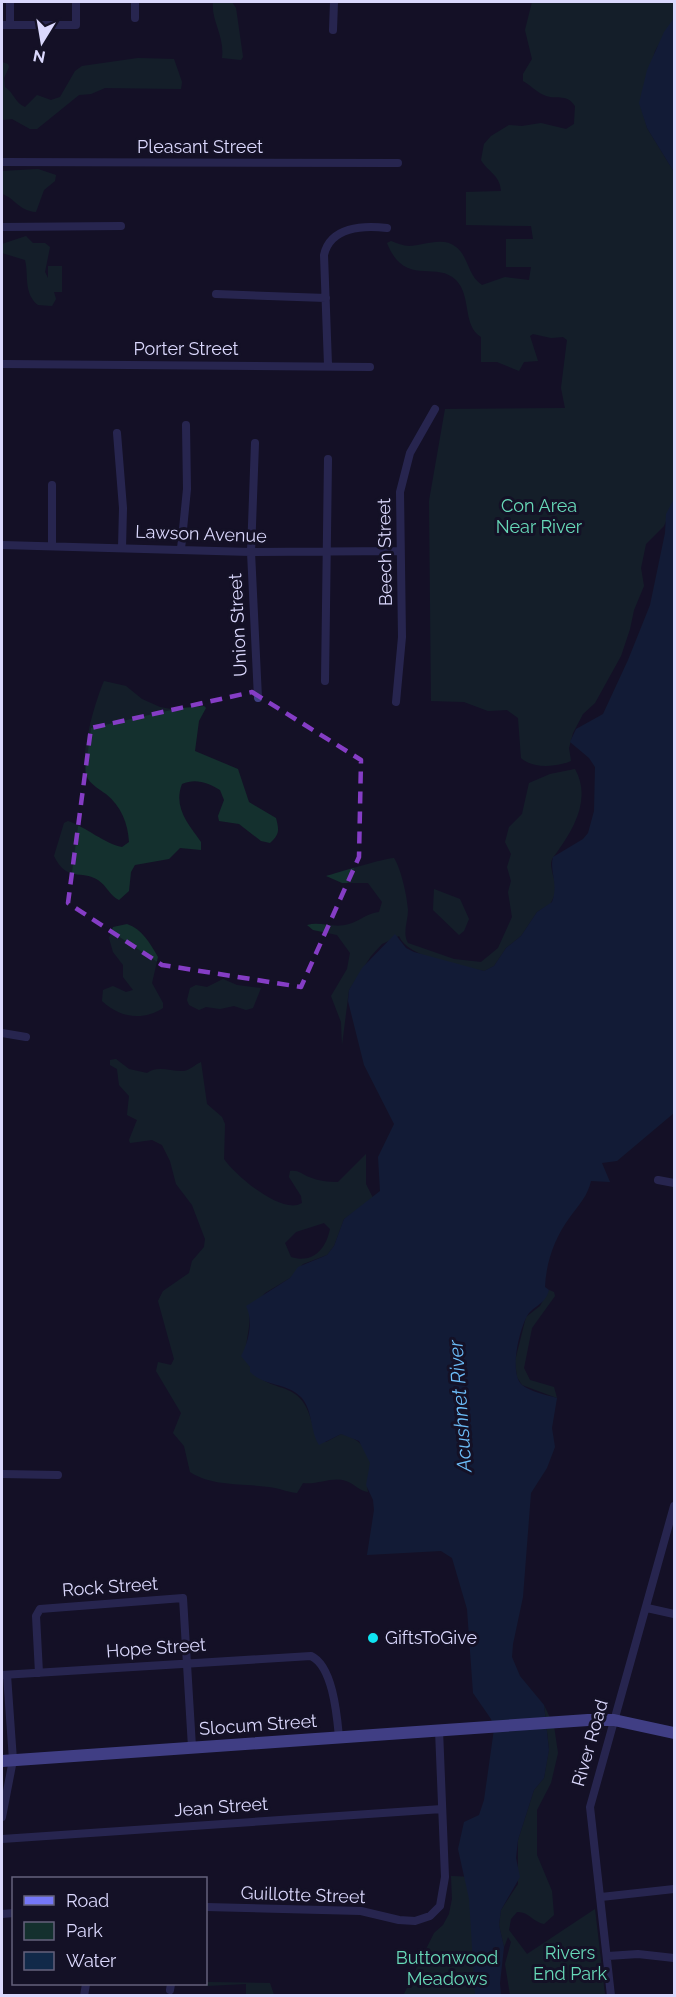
<svg xmlns="http://www.w3.org/2000/svg" width="676" height="1997" font-family="Raleway,sans-serif">
  <rect width="100%" height="100%" fill="#141126"/>
  <path fill="#14302e" fill-rule="evenodd" d="M 213,2 L 232,2 L 236,8 L 243,57 L 241,60 L 222,58 C 225,36 211,21 213,2 Z
    M 532,2 L 674,2 L 674,18 L 655,51 L 640,104 L 647,128 L 674,172 L 674,501 L 664,526 L 646,544 L 641,568 L 644,586 L 634,610 L 630,629 L 621,656 L 595,703 L 583,714 L 573,733 L 569,748 L 571,761 C 557,767 533,769 521,758 L 518,718 L 507,710 L 488,711 L 464,702 L 431,701 L 429,501 L 445,409 L 565,408 L 561,388 L 567,340 L 563,337 L 551,338 L 533,334 L 530,336 L 538,361 L 524,362 L 519,371 L 497,362 L 481,362 L 481,337 C 462,325 472,296 456,280 C 436,260 405,288 387,243 L 391,241 C 397,243 403,246 409,246 C 424,246 442,236 456,247 C 469,257 467,275 482,285 L 505,277 L 529,280 L 531,267 L 506,267 L 506,239 L 533,239 L 531,226 L 466,225 L 466,192 L 501,191 C 500,175 488,172 481,160 L 484,144 L 491,136 L 509,125 L 522,126 L 541,123 L 566,129 L 574,124 L 575,106 C 566,92 556,101 544,95 C 536,92 531,85 523,81 L 523,74 L 532,59 L 525,30 Z
    M 138,58 L 174,59 L 182,82 L 181,89 L 105,88 L 91,94 L 79,95 L 37,129 L 30,129 L 12,119 L 2,120 L 2,62 L 8,64 L 9,67 L 4,78 L 5,87 C 14,93 15,103 25,107 L 37,95 L 51,100 L 60,97 L 75,71 L 82,66 Z
    M 38,169 L 56,175 L 55,181 L 44,190 L 36,212 C 19,211 15,198 2,194 L 2,171 Z
    M 26,236 L 33,243 L 45,243 L 50,247 L 45,272 L 48,278 L 48,266 L 62,266 L 62,292 L 54,292 L 56,299 L 52,306 L 38,305 C 23,293 29,274 25,260 L 2,253 L 2,244 Z
    M 104,681 L 126,686 L 142,699 L 160,707 L 171,709 L 204,706 L 206,708 L 199,721 L 195,751 L 238,769 L 249,802 L 276,818 C 279,830 280,834 270,843 L 261,841 L 239,824 L 219,821 L 218,816 L 224,800 L 220,790 C 208,783 196,778 182,784 C 173,807 188,824 201,842 L 201,850 L 180,848 L 169,859 L 135,865 L 131,872 L 129,891 L 119,900 C 110,896 107,886 98,880 C 81,869 67,883 54,856 L 64,823 L 68,821 C 86,827 105,844 122,847 L 129,842 C 128,823 121,806 106,794 C 100,790 92,785 88,779 C 77,761 96,699 104,681 Z
    M 575,769 C 591,798 575,827 557,852 C 555,855 551,859 551,864 C 552,880 561,887 550,904 L 537,912 L 521,936 L 506,948 L 494,966 L 484,971 C 461,966 408,958 399,936 L 382,944 L 371,956 L 349,990 L 342,1045 L 341,1022 L 331,996 L 347,969 L 350,953 L 337,935 L 313,930 L 307,925 C 321,921 334,929 349,924 C 360,921 367,913 379,912 L 382,902 L 368,883 L 342,883 L 326,876 C 336,873 389,857 394,858 C 401,869 407,896 408,910 C 408,921 402,933 408,943 L 454,959 L 481,962 L 498,948 L 512,917 L 508,892 L 511,881 L 507,867 L 511,854 L 505,842 L 509,827 L 522,814 L 529,783 L 550,774 Z
    M 434,889 L 460,899 L 469,919 L 464,931 L 459,935 L 433,910 Z
    M 127,924 C 142,929 150,943 158,957 L 152,983 L 163,1003 L 163,1008 C 143,1021 120,1018 102,1001 L 103,990 L 113,986 L 126,992 L 133,990 L 123,977 L 123,965 L 113,952 L 109,938 L 113,927 Z
    M 223,979 L 237,985 L 261,988 L 253,1008 L 246,1010 L 234,1006 L 220,1009 L 206,1007 L 199,1010 L 189,1005 L 187,1000 L 190,988 L 196,985 L 207,987 Z
    M 116,1059 L 129,1069 L 147,1073 C 159,1065 170,1072 184,1071 C 190,1070 196,1064 201,1062 L 207,1104 L 222,1117 L 225,1124 L 224,1159 C 235,1175 282,1216 302,1203 L 301,1196 L 289,1177 L 290,1171 C 299,1170 301,1174 309,1177 C 318,1181 328,1182 338,1182 L 366,1154 L 366,1184 L 373,1198 L 344,1219 L 334,1246 L 327,1255 L 303,1264 L 290,1278 L 265,1293 L 249,1312 C 252,1331 240,1350 250,1367 C 270,1398 300,1375 312,1423 C 314,1430 317,1434 317,1441 L 326,1442 L 341,1434 C 355,1437 369,1447 370,1463 C 371,1473 365,1481 368,1492 C 359,1491 355,1484 346,1481 C 332,1476 318,1485 303,1483 L 297,1493 C 287,1492 279,1488 269,1487 C 243,1483 213,1487 190,1472 L 184,1446 L 173,1433 L 181,1413 L 156,1371 L 158,1362 L 171,1365 L 174,1359 L 158,1301 L 163,1291 L 189,1273 L 192,1261 L 204,1247 L 205,1239 L 192,1205 L 176,1184 L 170,1161 L 162,1145 L 152,1140 L 130,1143 L 129,1140 L 137,1120 L 127,1115 L 129,1096 L 119,1085 L 117,1069 L 110,1065 L 110,1060 ZM 324,1223 L 330,1229 C 326,1249 313,1264 291,1257 L 285,1243 L 296,1232 Z
    M 549,1290 L 554,1292 L 555,1296 L 532,1328 L 524,1368 L 530,1380 L 554,1387 L 557,1398 L 522,1385 L 517,1377 L 515,1361 L 526,1317 L 540,1306 Z
    M 544,1705 L 554,1726 L 558,1753 L 551,1783 L 537,1810 L 537,1855 L 552,1891 L 554,1915 L 544,1924 C 533,1922 528,1911 517,1912 L 511,1919 L 509,1930 L 527,1954 L 595,1909 L 605,1995 L 510,1995 L 505,1964 L 511,1942 L 508,1937 L 504,1947 L 499,1925 L 501,1910 L 518,1884 L 518,1840 L 534,1790 L 544,1778 L 549,1749 Z
    M 451,1876 L 474,1877 L 479,1995 L 403,1996 L 434,1933 L 443,1925 L 449,1914 L 452,1899 Z
    M 207,1982 L 270,1983 L 274,1995 L 246,1995 L 246,1984 L 206,1986 Z"/>
  <path fill="#112949" d="M 674,18 L 674,172 L 647,128 L 639,103 L 647,70 L 664,32 Z
    M 674,499 L 674,1113 L 617,1161 L 602,1163 L 610,1182 L 591,1181 C 588,1195 579,1205 570,1217 C 555,1237 546,1262 545,1287 L 549,1290 C 545,1306 532,1305 526,1318 C 519,1332 509,1373 522,1385 C 531,1392 547,1395 557,1398 L 552,1428 L 555,1447 L 547,1468 L 531,1493 L 523,1597 L 513,1644 L 512,1657 L 520,1676 L 544,1705 L 549,1750 L 544,1778 L 534,1790 L 518,1840 L 516,1858 L 520,1877 L 501,1910 L 499,1925 L 504,1947 L 500,1983 L 501,1995 L 475,1995 L 469,1899 L 458,1849 L 464,1822 L 479,1815 L 484,1800 L 494,1729 L 491,1719 L 473,1693 L 467,1609 L 452,1558 L 441,1551 L 367,1555 L 374,1510 L 373,1500 L 366,1485 L 370,1463 L 359,1441 L 341,1434 L 319,1445 C 310,1431 313,1410 301,1397 C 288,1383 264,1386 250,1372 L 250,1367 L 241,1356 C 248,1343 254,1322 246,1306 L 290,1278 L 298,1267 L 327,1255 L 334,1246 L 344,1219 L 380,1191 L 378,1157 L 394,1124 L 364,1065 L 348,1001 L 349,990 L 362,968 L 395,934 L 406,948 L 414,952 L 484,971 L 494,966 L 506,948 L 521,936 L 537,912 L 552,902 C 559,883 549,871 553,857 L 583,839 L 588,833 L 594,811 L 595,767 L 589,758 L 570,742 L 576,729 L 603,714 L 628,660 L 650,605 L 665,533 L 666,514 Z"/>
  <g fill="none" stroke-linecap="round" stroke-linejoin="round">
    <path stroke="#3f3f82" stroke-width="8" d="M 10,2 L 10,25
      M 135,18 L 135,2
      M 2,25 L 76,25 L 76,2
      M 333,30 L 334,2
      M 2,162 L 398,163
      M 2,227 L 121,226
      M 216,294 L 326,298
      M 2,364 L 370,367
      M 328,365 L 324,255 C 330,227 363,225 387,228
      M 117,433 L 123,508 L 122,548
      M 255,443 L 251,552 L 258,698
      M 52,485 L 52,546
      M 2,545 L 251,552 L 399,551
      M 181,549 L 187,489 L 186,425
      M 325,681 L 328,459
      M 396,702 L 402,637 L 400,492 L 410,453 L 435,409
      M 2,1033 L 26,1037
      M 658,1180 L 674,1183
      M 2,1474 L 58,1475
      M 647,1608 L 674,1614
      M 39,1673 L 36,1616 L 40,1609 L 183,1598 L 192,1747
      M 2,1675 L 311,1656 C 333,1666 337,1716 339,1737
      M 2,1817 L 13,1760 L 7,1675
      M 2,1839 L 442,1809
      M 601,1897 L 674,1889
      M 206,1907 L 361,1911 L 399,1920 L 415,1921 L 430,1916 L 440,1906 L 445,1877 L 439,1730
      M 2,1914 L 14,1913
      M 608,1956 L 638,1954 L 674,1958
      M 170,1990 L 171,1984
      M 84,1996 L 86,1984
      M 611,1996 L 590,1807 L 674,1506"/>
    <path stroke="#7577f7" stroke-width="12" d="M 2,1761 L 588,1720 L 614,1720 L 674,1733"/>
  </g>
  <path d="M0 0H676V1997H0ZM 252,692 L 361,760 L 359,857 L 301,987 L 162,965 L 68,903 L 91,728 Z" fill="#141126" fill-opacity=".55" fill-rule="evenodd"/>
  <path fill="none" stroke="#853dc5" stroke-width="4.5" stroke-dasharray="12 8" stroke-linejoin="round" d="M 252,692 L 361,760 L 359,857 L 301,987 L 162,965 L 68,903 L 91,728 Z"/>
  <circle fill="#0fe4f1" stroke="#141126" stroke-width="2" cx="373" cy="1638" r="6"/>
  <g text-anchor="middle" stroke-width="6" stroke-linejoin="round" paint-order="stroke">
    <g font-size="18" fill="#dbd8fd" stroke="#141126">
      <text x="200" y="153">Pleasant Street</text>
      <text x="186" y="355">Porter Street</text>
      <text transform="translate(201 534) rotate(2)" y="6">Lawson Avenue</text>
      <text transform="translate(385 552) rotate(-91)" y="6">Beech Street</text>
      <text transform="translate(238 625) rotate(-93)" y="6">Union Street</text>
      <text transform="translate(110 1587) rotate(-4)" y="6">Rock Street</text>
      <text transform="translate(156 1648) rotate(-4)" y="6">Hope Street</text>
      <text transform="translate(258 1725) rotate(-4)" y="6">Slocum Street</text>
      <text transform="translate(590 1743) rotate(-74)" y="6">River Road</text>
      <text transform="translate(221 1807) rotate(-4)" y="6">Jean Street</text>
      <text transform="translate(303 1895) rotate(2)" y="6">Guillotte Street</text>
    </g>
    <g font-size="18" fill="#67d9b8" stroke="#141126">
      <text x="539" y="512">Con Area<tspan x="539" dy="21">Near River</tspan></text>
      <text x="570" y="1959">Rivers<tspan x="570" dy="21">End Park</tspan></text>
      <text x="447" y="1964">Buttonwood<tspan x="447" dy="21">Meadows</tspan></text>
    </g>
    <g font-size="18" fill="#dbd8fd" stroke="#141126" text-anchor="start">
      <text x="385" y="1644">GiftsToGive</text>
    </g>
    <g font-size="20" font-style="italic" fill="#6cbcf7" stroke="#141126">
      <text transform="translate(460 1406) rotate(-94)" y="7">Acushnet River</text>
    </g>
  </g>
  <rect width="676" height="1997" fill="none" stroke="#dbd8fd" stroke-width="6"/>
  <rect x="12" y="1877" width="195" height="108" fill="#141126" stroke="#64617c" stroke-width="1.5"/>
  <rect x="24" y="1896" width="30" height="9" fill="#7577f7" stroke="#64617c" stroke-width="1.5"/>
  <text x="66" y="1907" font-size="18" fill="#dbd8fd">Road</text>
  <rect x="24" y="1922" width="30" height="18" fill="#14302e" stroke="#64617c" stroke-width="1.5"/>
  <text x="66" y="1937" font-size="18" fill="#dbd8fd">Park</text>
  <rect x="24" y="1952" width="30" height="18" fill="#112949" stroke="#64617c" stroke-width="1.5"/>
  <text x="66" y="1967" font-size="18" fill="#dbd8fd">Water</text>
  <g transform="translate(42 42) rotate(191)" stroke="#141126" stroke-width="4.5" paint-order="stroke">
  <path d="M0-4.5L10 22L0 15L-10 22Z" fill="#dbd8fd"/>
  <text y="-9" font-size="16" font-weight="bold" text-anchor="middle" fill="#dbd8fd">N</text>
  </g>
</svg>
